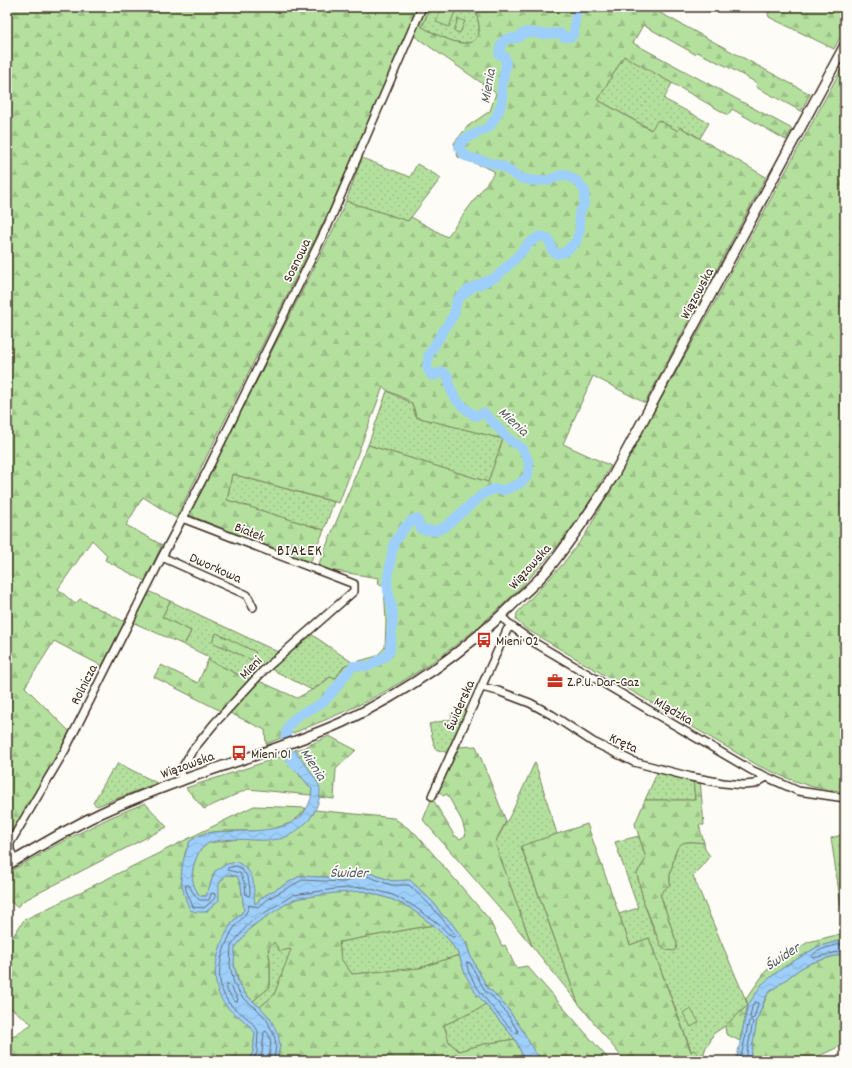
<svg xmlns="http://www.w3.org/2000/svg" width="852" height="1068" font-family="Dekko,sans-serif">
  <defs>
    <pattern id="grass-dots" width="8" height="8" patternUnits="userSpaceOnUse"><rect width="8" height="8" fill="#b4e09e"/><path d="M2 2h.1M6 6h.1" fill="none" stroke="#9cc088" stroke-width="1.8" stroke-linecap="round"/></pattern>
    <pattern id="forest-firs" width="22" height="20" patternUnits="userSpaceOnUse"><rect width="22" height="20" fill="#b4e09e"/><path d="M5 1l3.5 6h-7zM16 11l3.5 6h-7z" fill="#9cc088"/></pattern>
    <pattern id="water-waves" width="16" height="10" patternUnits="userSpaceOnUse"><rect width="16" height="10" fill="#9dcffa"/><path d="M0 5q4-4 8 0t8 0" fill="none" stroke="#88b2d6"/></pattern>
  </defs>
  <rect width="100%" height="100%" fill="#fdfcf7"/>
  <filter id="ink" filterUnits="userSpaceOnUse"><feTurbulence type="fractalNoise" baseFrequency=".025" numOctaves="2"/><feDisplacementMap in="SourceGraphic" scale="8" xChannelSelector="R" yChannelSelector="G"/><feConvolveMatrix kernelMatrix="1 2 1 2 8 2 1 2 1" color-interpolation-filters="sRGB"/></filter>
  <g filter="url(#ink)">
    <path fill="url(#grass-dots)" stroke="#78855e" fill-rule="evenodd" d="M 430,7 L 476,7 C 475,16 482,26 478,35 C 471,55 434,33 422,27 Z
      M 624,56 L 672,83 L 664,99 L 709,123 L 700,138 L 680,127 L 678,131 L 658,120 L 652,130 L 598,100 Z
      M 362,158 L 410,177 L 417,164 L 441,178 L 408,221 L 346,201 Z
      M 387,391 L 407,401 L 412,405 L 416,417 L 503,439 L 488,482 L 368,445 Z
      M 232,474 L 334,502 L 324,530 L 227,500 Z
      M 170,601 L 278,652 L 250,682 L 248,679 L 208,660 L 209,657 L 184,645 L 191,631 L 162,617 ZM 216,634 L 255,652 L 252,660 L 213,642 Z
      M 311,634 L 353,663 L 345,665 L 335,679 L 330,677 L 312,690 L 271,669 Z
      M 470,708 L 448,753 L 435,749 L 429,724 L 452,719 L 451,713 Z
      M 535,762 L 557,834 L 521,847 L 578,1003 L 532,946 L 495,843 L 512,812 Z
      M 118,763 L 157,783 L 97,806 L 93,803 L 112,770 L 114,770 Z
      M 658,771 L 693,779 L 695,800 L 645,800 Z
      M 639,836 L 646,858 C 644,864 639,868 637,874 L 644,903 L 655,934 L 677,944 L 660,894 L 670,884 C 669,873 671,872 673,862 C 677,841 683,840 704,843 L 705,849 L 710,856 L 693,876 L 748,1005 L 725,1026 L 713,1034 L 710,1042 L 706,1047 L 702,1059 L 694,1051 L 692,1053 L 649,938 L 630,945 L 619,914 L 638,908 L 615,842 Z
      M 433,925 L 449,940 L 459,955 L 420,968 L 352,974 L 341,959 L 339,942 Z
      M 274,941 L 292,949 L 274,995 L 260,1007 L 253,1001 L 270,987 L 270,962 L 268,949 Z
      M 485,1004 L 515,1039 L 484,1044 L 459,1051 L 449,1042 L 444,1025 L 479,1009 Z"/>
    <path fill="url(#forest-firs)" stroke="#78855e" d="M 7,7 L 419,7 L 328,213 L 176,518 L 143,497 L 126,525 L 162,545 L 145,581 L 105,560 L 107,555 L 92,540 L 58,589 L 75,604 L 80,599 L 125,622 L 102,666 L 54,641 L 25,687 L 70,732 L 7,843 Z
      M 425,7 L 430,7 L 422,27 C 434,33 471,55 478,35 C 482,26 475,16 476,7 L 654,7 L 653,9 L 810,94 L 801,111 L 756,87 L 757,83 L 728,67 L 697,52 L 695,54 L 643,25 L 633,43 L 792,129 L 786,140 L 732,109 L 728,115 L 624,56 L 598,100 L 651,130 L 658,120 L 678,131 L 680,127 L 766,177 L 645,403 L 593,376 L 563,444 L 611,466 C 599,485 588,506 574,525 C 520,597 449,659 369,700 C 335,717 300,730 266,744 L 265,730 L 230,713 L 259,681 L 297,698 L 321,685 L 330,677 L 335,679 L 345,665 L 377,656 L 385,647 L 386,622 L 384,585 L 378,584 L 379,578 L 329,570 L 318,566 L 368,445 L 488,482 L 503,439 L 416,417 C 415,413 414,407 412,404 C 407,397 390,394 383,387 L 339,503 L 232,474 L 227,500 L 324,530 L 310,563 L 189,515 L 336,224 L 346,201 L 408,221 L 411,217 L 447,237 L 495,172 C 484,165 470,163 458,157 L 454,143 L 468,126 L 490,111 L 496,93 L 413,35 Z
      M 771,7 L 845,7 L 845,28 L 834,49 L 769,17 L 768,14 Z
      M 845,62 L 845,792 L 813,787 L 789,779 L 759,766 L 526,629 L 516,620 L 517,613 L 562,565 L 585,535 L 715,302 Z
      M 148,591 L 170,601 L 162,617 L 191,631 L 184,645 L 132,622 Z
      M 216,633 L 256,652 L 252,660 L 212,642 Z
      M 208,660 L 248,679 L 250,682 L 223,712 L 154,677 L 161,665 L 198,683 Z
      M 329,736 L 356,750 L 336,769 L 334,799 L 319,797 C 320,779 304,765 295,750 L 303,748 Z
      M 476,746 L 506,821 L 495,843 L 532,946 L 512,922 L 423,820 L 432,798 L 454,835 L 460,839 L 466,835 L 462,821 L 447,794 L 443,796 L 439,791 L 457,747 Z
      M 283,756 L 312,789 L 311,795 L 248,789 L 204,809 L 186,788 Z
      M 693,779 L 700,780 L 704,825 L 699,825 L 704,843 C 683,840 677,841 673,862 C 671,872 669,873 670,884 L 660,894 L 677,944 L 676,949 L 674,951 L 667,950 L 661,946 L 644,903 L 637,874 C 639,868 644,864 646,858 L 635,824 L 645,800 L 695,800 Z
      M 145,803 L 167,827 L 23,901 L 17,907 L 7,899 L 7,873 L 56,845 L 109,818 Z
      M 254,806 L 306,808 L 303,813 L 291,823 L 266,831 L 223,831 L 205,833 L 190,841 L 185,853 L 181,878 L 196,912 L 226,875 L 237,876 L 241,885 L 244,910 L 230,924 L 227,1007 L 245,1021 L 255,1032 L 253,1052 L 248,1061 L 7,1061 L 7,1040 L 32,1024 L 7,1005 L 7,945 L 24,920 Z
      M 315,810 L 394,818 L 416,834 L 489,919 L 502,946 L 505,945 L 516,968 L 527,966 L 610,1061 L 588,1061 L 584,1058 L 573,1058 L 555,1061 L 547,1061 L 535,1053 L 523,1031 L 508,1009 L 493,992 L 488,989 L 471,957 L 466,943 L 450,921 L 442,915 L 434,903 L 410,880 L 392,881 L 364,871 L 344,878 L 300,876 L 264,896 L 255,904 L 247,868 L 215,871 L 206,896 L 200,896 L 195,889 L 192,879 L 193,867 L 198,852 L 208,843 L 238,839 L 261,840 L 313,815 Z
      M 587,824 L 630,945 L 649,938 L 691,1052 L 694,1050 L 705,1061 L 625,1061 L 578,1003 L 521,846 Z
      M 845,834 L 845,939 L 817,947 L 784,967 L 772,976 L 748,1005 L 740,1041 L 726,1034 L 725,1026 L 748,1005 L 746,999 L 766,971 L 781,960 L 808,942 L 845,933 L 831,838 Z
      M 364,891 L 391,899 L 410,908 L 433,925 L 339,942 L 341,959 L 352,974 L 420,968 L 459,955 C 465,974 472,988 485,1004 L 479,1009 L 444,1025 L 449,1042 L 459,1051 L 484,1044 L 515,1039 L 525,1061 L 277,1061 L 280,1045 L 270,1018 L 260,1007 L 274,995 L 291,949 L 280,951 L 274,942 L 268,949 L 270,962 L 270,987 L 253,1001 C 243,993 239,984 236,972 C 234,965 232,955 235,948 C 241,931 277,907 294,900 C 309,893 346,892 364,891 Z
      M 845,953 L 845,1044 L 808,1061 L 750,1061 L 751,1052 L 757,1020 L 768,993 L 801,968 L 811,963 Z"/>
    <path fill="#b4e09e" stroke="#78855e" d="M 442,7 L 451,7 L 456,9 L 449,27 L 436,22 Z
      M 458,19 L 465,21 L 460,33 L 454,31 Z
      M 690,1008 L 699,1022 L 691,1027 L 683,1013 Z"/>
    <path fill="url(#water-waves)" stroke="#768da2" d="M 295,750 C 301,760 318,778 320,789 C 321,799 315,812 309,820 C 302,827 289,838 279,839 C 259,843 227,835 209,843 C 201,847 197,855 195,862 C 190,875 192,885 200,896 L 206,896 L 215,871 L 227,864 L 237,862 C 258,874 252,883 255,904 L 264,896 L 300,876 L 344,878 L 364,871 L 392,881 L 410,880 L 434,903 L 442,915 L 450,921 L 466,943 L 471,957 L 488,989 L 493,992 L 508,1009 L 523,1031 L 535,1053 L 547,1061 L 525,1061 L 515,1039 L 475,992 L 465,974 L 459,955 L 449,940 L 433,925 L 410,908 L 391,899 L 364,891 L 335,893 L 294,899 L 252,926 L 235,948 L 234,964 L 238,983 L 246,995 L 260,1007 L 270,1018 L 278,1034 L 280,1045 L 277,1061 L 248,1061 L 253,1052 L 255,1032 C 251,1029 248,1024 244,1021 C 239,1016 232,1013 227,1007 C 207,985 216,949 230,926 C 233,920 240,915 244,910 L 241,885 L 237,876 L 226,875 L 219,883 L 219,900 L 206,912 L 196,912 L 190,910 C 178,882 179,869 190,841 C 195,838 201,834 207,833 C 237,828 298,840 310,801 C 312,798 311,793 312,789 L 283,756 Z
      M 845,939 L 845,953 L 811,963 L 801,968 L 768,993 L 764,1001 L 757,1020 L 750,1061 L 736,1061 L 748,1005 L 762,984 L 784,967 L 817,947 Z"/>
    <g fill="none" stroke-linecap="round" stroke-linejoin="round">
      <path stroke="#626c76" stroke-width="1" d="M 237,866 C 248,873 250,882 250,894 L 249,896 L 246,895 L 245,884 L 240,873 L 227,870 L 228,868 Z
        M 186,885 L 189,885 L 192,891 L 199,900 L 209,900 L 211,894 L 213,893 L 215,894 L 215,898 L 204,908 L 193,907 L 186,890 Z
        M 845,943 C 835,946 817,948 811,957 L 814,958 L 845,950
        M 467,962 L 470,963 L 485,991 L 491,995 L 505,1011 L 518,1031 L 517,1033 L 515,1033 C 503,1020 464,978 467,962 Z
        M 227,985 L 230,986 L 238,999 L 237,1002 L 234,1001 L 226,989 Z
        M 755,1002 L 757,1002 L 758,1004 L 754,1018 L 751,1019 L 750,1017 L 752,1007 Z
        M 253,1061 L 257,1052 L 258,1031 C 255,1026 251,1021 246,1017 C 241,1012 233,1009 229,1003 C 213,982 220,955 231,933 C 236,922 247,917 249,905 L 258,907 L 266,900 L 302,880 L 344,882 L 364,875 L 391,885 L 409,885 L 431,906 L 455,934 L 454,937 L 452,937 L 436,922 L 412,905 L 393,895 L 364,887 L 335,889 L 293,895 L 250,922 L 231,946 L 230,965 L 234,984 L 242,997 L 257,1009 L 267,1020 L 274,1035 L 276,1045 L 274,1061
        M 258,1061 L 262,1053 L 264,1032 L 266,1031 C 274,1039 269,1051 269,1061
        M 740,1061 L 749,1021 L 751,1020 L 753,1022 L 747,1052 L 747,1061"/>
      <path stroke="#9dcffa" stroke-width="10" d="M 295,765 C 284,749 280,728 298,716 C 306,710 316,708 323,702 C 334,693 343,677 353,666 L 369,666 L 386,656 L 390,651 L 393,613 L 387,585 L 390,564 L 394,543 L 405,527 L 414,519 L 417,519 L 421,529 L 435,531 L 445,527 L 483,494 L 494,489 L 504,490 L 519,484 L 528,476 L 529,463 L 523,449 L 509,439 L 484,413 L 475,416 C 459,404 450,397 448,376 L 442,372 L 432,376 L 427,367 L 429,354 L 454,314 L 457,300 L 469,289 L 496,277 L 516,258 L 528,244 L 540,236 L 548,238 L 551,245 L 552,250 L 557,254 L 565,252 L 576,242 L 580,229 L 579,214 L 584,204 L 585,191 L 577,181 L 564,174 L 549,180 L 535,181 L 520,178 L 502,166 L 465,156 L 459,147 L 463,140 L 489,127 L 497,115 L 502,102 L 502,84 L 506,64 L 505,57 L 499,54 L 501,44 L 506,39 L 517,38 L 526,32 L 543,34 L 559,33 L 564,37 L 571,37 L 574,34 L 575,19 L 579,7"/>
      <defs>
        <path id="minor" d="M 162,557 L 247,595 L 253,607
          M 501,616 L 511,626 L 535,643 L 751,770 L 798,791 L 845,798
          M 481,687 L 498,691 L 530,703 L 552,715 L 593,742 L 634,762 L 691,777 L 723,783 L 744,785 L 755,784 L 766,777
          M 181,781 L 181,770 L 192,751 L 214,724 L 263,671 L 354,591 L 354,584 L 182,518
          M 432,796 L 507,630 L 511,626
          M 15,860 L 10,850 L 10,843 L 65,750 L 162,557 L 208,469 L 328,225 L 422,7"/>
        <path id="major" d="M 7,865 C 38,847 69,828 101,813 C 127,801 153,791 180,781 C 234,761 290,746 343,722 C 410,690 468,650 520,597 C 530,588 540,579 549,568 C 572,539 592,509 612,478 L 845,45"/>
      </defs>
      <use href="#minor" stroke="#3b2a1e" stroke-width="10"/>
      <use href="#major" stroke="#3b2a1e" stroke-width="12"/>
      <use href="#minor" stroke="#fdfcf7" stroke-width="7"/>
      <use href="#major" stroke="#fdfcf7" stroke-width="9"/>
    </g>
  </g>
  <defs>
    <symbol id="bus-bare" viewBox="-9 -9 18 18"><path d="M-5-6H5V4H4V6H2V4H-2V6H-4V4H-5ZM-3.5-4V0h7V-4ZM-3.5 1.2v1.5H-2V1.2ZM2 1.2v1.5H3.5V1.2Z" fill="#c8321e" stroke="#fdfcf7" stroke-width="2.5" paint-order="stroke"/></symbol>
    <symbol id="office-bare" viewBox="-9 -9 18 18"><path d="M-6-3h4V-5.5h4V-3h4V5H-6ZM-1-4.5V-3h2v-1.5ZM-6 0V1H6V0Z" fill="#c8321e" stroke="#fdfcf7" stroke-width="2.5" paint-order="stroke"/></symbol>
  </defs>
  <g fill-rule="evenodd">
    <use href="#bus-bare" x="473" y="629" width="22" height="22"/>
    <use href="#office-bare" x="544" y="670" width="22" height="22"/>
    <use href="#bus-bare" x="228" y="742" width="22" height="22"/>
  </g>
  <g text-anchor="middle" stroke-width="3.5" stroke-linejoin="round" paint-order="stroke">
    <g font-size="14" fill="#3b2a1e" stroke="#fdfcf7">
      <text transform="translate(296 260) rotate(-64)" y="5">Sosnowa</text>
      <text transform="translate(696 293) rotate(-62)" y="5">Wiązowska</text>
      <text transform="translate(250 531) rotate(21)" y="5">Białek</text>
      <text transform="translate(529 566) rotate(-48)" y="5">Wiązowska</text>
      <text transform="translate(216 567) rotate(24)" y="5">Dworkowa</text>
      <text transform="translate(250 667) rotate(-46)" y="5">Mieni</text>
      <text transform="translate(83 684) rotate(-63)" y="5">Rolnicza</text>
      <text transform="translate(459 705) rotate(-66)" y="5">Świderska</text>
      <text transform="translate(674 710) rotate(30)" y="5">Mlądzka</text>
      <text transform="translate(624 742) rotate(25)" y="5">Kręta</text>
      <text transform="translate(187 764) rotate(-20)" y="5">Wiązowska</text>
    </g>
    <g font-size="14" fill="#3b2a1e" stroke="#fdfcf7" text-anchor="start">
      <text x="496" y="645">Mieni 02</text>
      <text x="567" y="686">Z.P.U. Dar-Gaz</text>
      <text x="251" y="758">Mieni 01</text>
    </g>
    <g font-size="15" font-style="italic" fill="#585c60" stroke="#fdfcf7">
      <text transform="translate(487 86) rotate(-80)" y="5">Mienia</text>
      <text transform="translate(514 421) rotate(43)" y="5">Mienia</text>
      <text transform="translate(314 764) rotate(57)" y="5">Mienia</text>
      <text transform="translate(349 872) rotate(1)" y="5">Świder</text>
      <text transform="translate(782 956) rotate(-33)" y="5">Świder</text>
    </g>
    <g font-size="15" letter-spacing="1" fill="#3b2a1e" stroke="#fdfcf7">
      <text x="300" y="555">BIAŁEK</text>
    </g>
  </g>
  <rect width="852" height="1068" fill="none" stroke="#fdfcf7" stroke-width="24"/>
  <rect x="12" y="12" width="828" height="1044" fill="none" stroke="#3b2a1e" stroke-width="1.5" filter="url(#ink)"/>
</svg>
